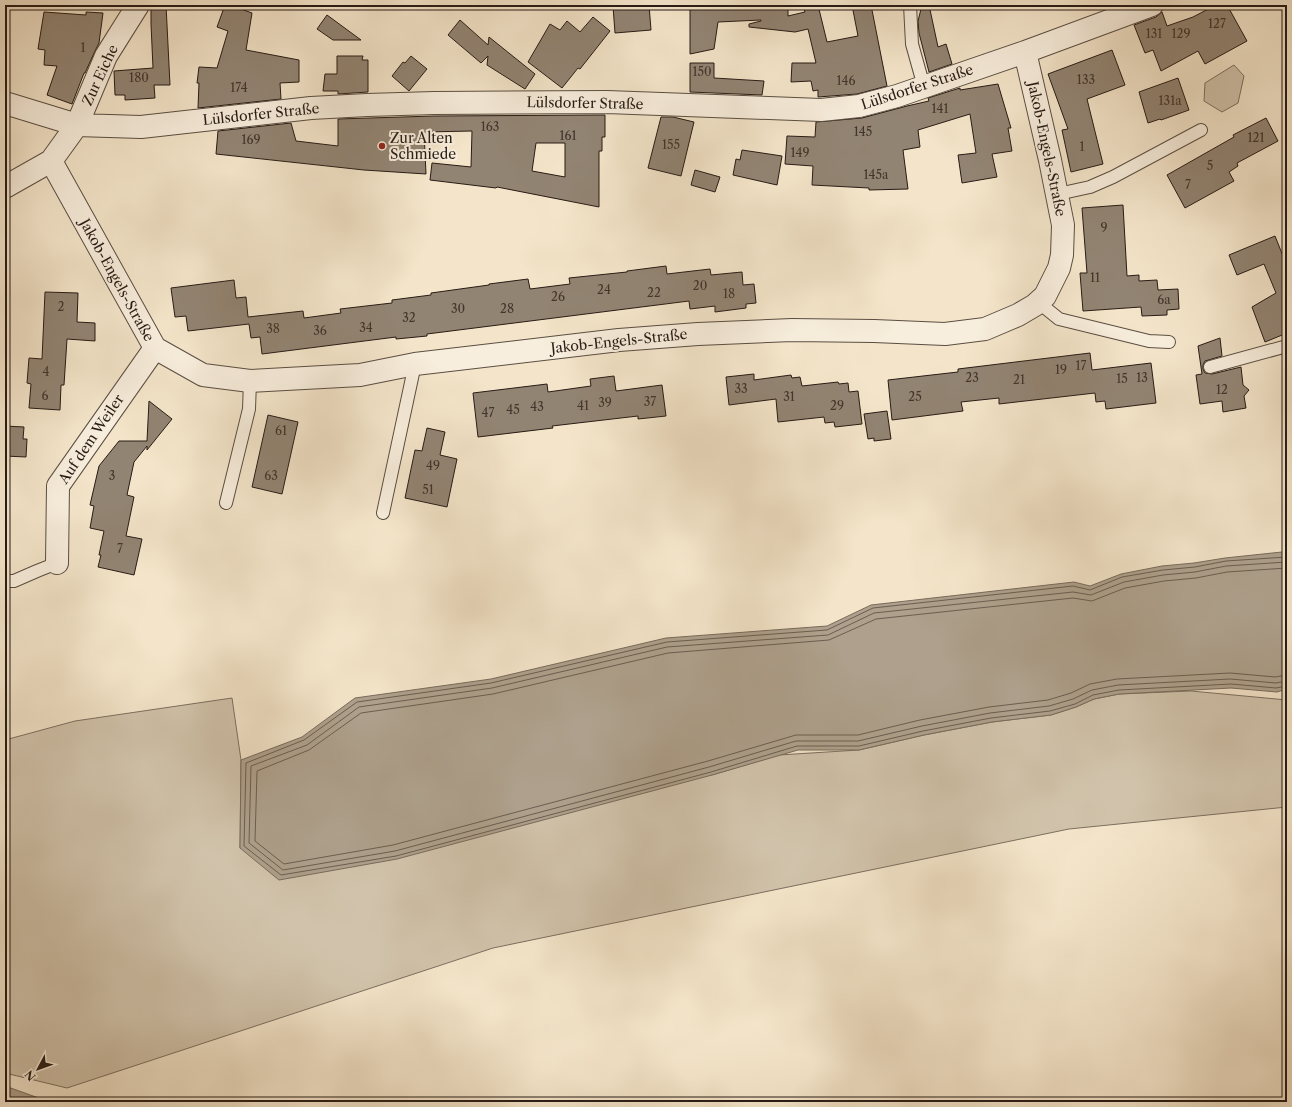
<svg xmlns="http://www.w3.org/2000/svg" width="1292" height="1107" font-family="'Libre Caslon Text',serif">
  <rect width="100%" height="100%" fill="#f4e5ca"/>
  <filter id="stains"><feTurbulence type="fractalNoise" baseFrequency=".005" numOctaves="4"/><feColorMatrix values="0 0 0 0 .2 0 0 0 0 .09 0 0 0 0 .02 0 0 0 .5 -.17"/></filter>
  <radialGradient id="worn" r=".72"><stop offset=".6" stop-color="#630" stop-opacity="0"/><stop offset="1" stop-color="#630" stop-opacity=".3"/></radialGradient>
  <path fill="#d1c3ab" stroke="#7c6f60" d="M 1234,65 L 1244,76 L 1238,103 L 1222,112 L 1204,101 L 1205,83 Z
    M 1191,691 L 1287,700 L 1287,807 L 1069,829 L 493,948 L 67,1088 L 5,1073 L 5,740 L 75,721 L 232,698 L 241,760 L 240,848 L 712,775 L 779,755 L 859,750 L 924,735 L 992,722 L 1051,715 L 1076,707 L 1094,699 L 1119,694 Z"/>
  <path fill="#aea08c" stroke="#786b5c" d="M 1282,552 L 1287,553 L 1287,689 L 1277,692 L 1231,688 L 1119,694 L 1094,699 L 1076,707 L 1051,715 L 992,722 L 924,735 L 859,750 L 798,750 L 712,775 L 397,859 L 279,880 L 240,848 L 241,760 L 302,737 L 355,698 L 491,679 L 666,638 L 827,626 L 871,605 L 1074,582 L 1090,586 L 1121,574 L 1162,566 L 1194,563 L 1225,558 Z
    M 5,1086 L 50,1102 L 5,1102 Z"/>
  <g fill="none" stroke-linecap="round" stroke-linejoin="round">
    <path stroke="#6a5e50" stroke-width="1" d="M 1287,557 L 1226,561 L 1195,567 L 1163,570 L 1122,577 L 1090,590 L 1073,586 L 873,608 L 827,630 L 667,642 L 491,683 L 357,702 L 304,740 L 246,763 L 244,846 L 281,875 L 396,856 L 711,772 L 797,746 L 859,746 L 923,731 L 991,718 L 1050,711 L 1075,704 L 1093,695 L 1119,690 L 1231,684 L 1276,688 L 1287,686
      M 1287,562 L 1226,566 L 1195,572 L 1163,575 L 1124,582 L 1091,595 L 1073,592 L 874,613 L 828,635 L 667,647 L 492,688 L 359,707 L 307,745 L 251,766 L 249,843 L 283,870 L 395,851 L 709,767 L 796,741 L 858,741 L 922,726 L 990,713 L 1049,706 L 1073,699 L 1092,690 L 1118,685 L 1230,679 L 1276,683 L 1287,681
      M 1287,568 L 1227,572 L 1196,578 L 1164,581 L 1125,588 L 1092,601 L 1073,598 L 876,619 L 829,640 L 668,653 L 493,694 L 361,713 L 309,750 L 257,771 L 255,841 L 284,864 L 393,845 L 708,761 L 796,735 L 858,735 L 920,720 L 989,707 L 1048,700 L 1071,693 L 1090,684 L 1117,679 L 1230,673 L 1275,677 L 1287,675"/>
  </g>
  <path fill="#928473" stroke="#271b15" fill-rule="evenodd" d="M 151,5 L 166,5 L 170,85 L 154,85 L 155,98 L 125,100 L 125,95 L 115,95 L 114,71 L 153,68 L 151,24 Z
    M 225,5 L 230,5 L 252,13 L 246,50 L 299,60 L 299,82 L 280,83 L 281,99 L 198,108 L 199,83 L 197,83 L 199,67 L 217,68 L 228,31 L 217,27 Z
    M 626,5 L 649,5 L 651,30 L 615,33 L 613,6 Z
    M 690,5 L 788,5 L 788,16 L 805,12 L 804,9 L 818,5 L 827,42 L 858,36 L 852,5 L 871,5 L 887,86 L 857,94 L 818,97 L 818,90 L 813,91 L 811,81 L 791,82 L 792,63 L 816,63 L 808,29 L 795,32 L 749,27 L 749,24 L 761,21 L 761,20 L 718,22 L 714,49 L 690,54 Z
    M 922,5 L 929,5 L 938,47 L 946,44 L 952,64 L 929,72 L 919,33 L 918,21 Z
    M 1216,5 L 1227,5 L 1247,41 L 1205,64 L 1198,51 L 1161,71 L 1153,50 L 1145,53 L 1134,25 L 1156,17 L 1162,12 L 1167,26 L 1193,17 Z
    M 44,12 L 86,15 L 86,12 L 103,13 L 99,43 L 95,51 L 85,73 L 84,73 L 72,104 L 47,95 L 57,66 L 44,65 L 45,50 L 38,49 Z
    M 327,15 L 361,40 L 333,40 L 317,29 Z
    M 593,17 L 610,31 L 580,69 L 578,68 L 562,88 L 528,62 L 550,24 L 560,30 L 567,21 L 580,32 Z
    M 460,20 L 488,45 L 489,37 L 535,74 L 525,89 L 487,65 L 488,56 L 481,63 L 448,35 Z
    M 1112,50 L 1125,85 L 1087,99 L 1103,164 L 1071,172 L 1062,130 L 1068,129 L 1048,74 Z
    M 337,56 L 363,56 L 362,60 L 368,60 L 368,92 L 338,94 L 338,91 L 323,91 L 325,74 L 337,74 Z
    M 411,56 L 427,69 L 409,91 L 392,76 L 403,62 L 405,63 Z
    M 690,63 L 714,63 L 714,78 L 764,81 L 762,95 L 690,92 Z
    M 1178,78 L 1189,110 L 1161,120 L 1160,119 L 1148,123 L 1139,92 Z
    M 998,84 L 1011,128 L 1008,128 L 1012,151 L 992,154 L 997,177 L 962,183 L 958,155 L 976,153 L 970,114 L 918,130 L 920,147 L 903,150 L 908,189 L 869,190 L 869,188 L 812,185 L 813,166 L 785,164 L 787,136 L 815,137 L 816,122 L 862,118 L 907,106 L 929,101 L 928,98 L 960,88 L 960,90 Z
    M 605,115 L 605,137 L 602,137 L 602,151 L 599,151 L 599,207 L 497,187 L 496,188 L 430,180 L 432,163 L 471,167 L 472,131 L 424,132 L 426,174 L 364,170 L 216,154 L 218,131 L 291,123 L 296,141 L 338,146 L 338,119 L 434,116 ZM 536,143 L 565,143 L 565,177 L 532,171 Z
    M 661,117 L 673,117 L 694,122 L 681,176 L 648,168 Z
    M 1266,118 L 1278,141 L 1237,163 L 1238,166 L 1229,172 L 1234,181 L 1185,208 L 1167,175 L 1234,137 L 1233,135 Z
    M 742,150 L 782,156 L 777,185 L 733,175 L 736,159 L 740,160 Z
    M 695,170 L 720,177 L 715,192 L 691,185 Z
    M 1123,205 L 1127,276 L 1139,275 L 1139,281 L 1157,280 L 1158,290 L 1178,289 L 1179,309 L 1167,310 L 1167,315 L 1142,316 L 1141,307 L 1083,311 L 1080,273 L 1087,273 L 1082,208 Z
    M 1275,236 L 1287,266 L 1287,333 L 1265,342 L 1252,307 L 1276,293 L 1264,264 L 1237,275 L 1229,255 Z
    M 666,266 L 667,274 L 710,269 L 711,275 L 742,272 L 743,285 L 754,284 L 756,303 L 746,304 L 746,308 L 715,312 L 715,306 L 690,309 L 689,301 L 427,334 L 427,336 L 396,339 L 396,337 L 262,354 L 260,337 L 251,338 L 249,324 L 188,331 L 186,316 L 175,317 L 171,288 L 234,280 L 236,298 L 246,297 L 248,317 L 303,311 L 304,318 L 341,313 L 340,309 L 392,303 L 392,300 L 431,295 L 431,293 L 489,285 L 489,284 L 528,279 L 530,289 L 570,284 L 569,278 L 627,272 L 627,271 Z
    M 45,292 L 78,293 L 77,322 L 95,323 L 95,341 L 67,339 L 64,385 L 61,385 L 60,410 L 29,408 L 31,384 L 27,383 L 29,358 L 42,359 Z
    M 1220,338 L 1222,356 L 1205,361 L 1203,365 L 1203,369 L 1205,373 L 1212,374 L 1241,367 L 1243,385 L 1249,390 L 1244,396 L 1246,408 L 1223,412 L 1222,401 L 1200,404 L 1196,375 L 1202,374 L 1198,346 Z
    M 1090,353 L 1092,370 L 1151,363 L 1156,403 L 1106,409 L 1105,401 L 1096,402 L 1095,393 L 999,404 L 999,398 L 961,402 L 963,411 L 892,420 L 888,380 L 958,372 L 958,369 Z
    M 754,374 L 754,380 L 791,375 L 792,378 L 800,377 L 802,386 L 838,382 L 839,384 L 848,383 L 849,392 L 858,391 L 862,424 L 835,427 L 834,422 L 825,423 L 824,417 L 778,422 L 776,399 L 729,405 L 726,377 Z
    M 614,376 L 616,391 L 662,385 L 666,416 L 638,419 L 638,416 L 552,426 L 553,428 L 478,437 L 473,393 L 547,384 L 548,392 L 591,386 L 590,379 Z
    M 149,401 L 172,419 L 147,450 L 147,446 L 134,462 L 127,495 L 134,497 L 126,536 L 142,539 L 134,575 L 98,567 L 101,555 L 99,555 L 104,531 L 90,528 L 94,506 L 90,505 L 99,466 L 119,441 L 147,441 Z
    M 887,411 L 891,439 L 874,441 L 874,438 L 868,439 L 864,414 Z
    M 268,415 L 298,422 L 282,494 L 252,487 Z
    M 5,426 L 24,427 L 23,439 L 27,439 L 26,457 L 5,456 Z
    M 427,428 L 445,432 L 440,455 L 457,459 L 447,507 L 405,498 L 415,450 L 422,451 Z"/>
  <g fill="none" stroke-linecap="round" stroke-linejoin="round">
    <defs>
      <path id="lane" d="M 910,5 L 912,44 L 924,87
        M 1058,194 L 1090,187 L 1113,177 L 1201,130
        M 1038,302 L 1059,319 L 1149,341 L 1169,342
        M 1210,367 L 1287,346
        M 226,503 L 249,409 L 250,381
        M 383,513 L 415,364
        M 5,581 L 14,581 L 37,571 L 57,563"/>
      <path id="street" d="M 5,103 L 77,125 L 141,127 L 311,108 L 367,105 L 434,103 L 607,102 L 821,110 L 859,106 L 897,96 L 1025,52 L 1152,5
        M 51,161 L 155,348 L 203,375 L 250,381 L 360,375 L 415,364 L 619,340 L 698,334 L 792,330 L 874,331 L 945,334 L 985,329 L 1018,315 L 1035,305 L 1045,296 L 1059,268 L 1062,255 L 1063,225 L 1050,160 L 1025,52
        M 5,187 L 51,161 L 77,125 L 106,56 L 138,5
        M 57,563 L 58,486 L 155,348"/>
    </defs>
    <use href="#lane" stroke="#5a4e42" stroke-width="14"/>
    <use href="#street" stroke="#5a4e42" stroke-width="24"/>
    <use href="#lane" stroke="#f8eedd" stroke-width="12"/>
    <use href="#street" stroke="#f8eedd" stroke-width="22"/>
  </g>
  <circle fill="#8f2418" stroke="#f8eedd" stroke-width="1.5" cx="382" cy="146" r="4"/>
  <g text-anchor="middle" stroke-width="4" stroke-linejoin="round" paint-order="stroke">
    <g font-size="12" fill="#42352c">
      <text x="1217" y="28">127</text>
      <text x="1154" y="38">131</text>
      <text x="1181" y="38">129</text>
      <text x="83" y="52">1</text>
      <text x="702" y="76">150</text>
      <text x="139" y="82">180</text>
      <text x="1086" y="84">133</text>
      <text x="846" y="85">146</text>
      <text x="239" y="92">174</text>
      <text x="1170" y="105">131a</text>
      <text x="940" y="113">141</text>
      <text x="490" y="131">163</text>
      <text x="863" y="136">145</text>
      <text x="568" y="140">161</text>
      <text x="1256" y="142">121</text>
      <text x="251" y="144">169</text>
      <text x="671" y="149">155</text>
      <text x="1082" y="151">1</text>
      <text x="800" y="157">149</text>
      <text x="1210" y="170">5</text>
      <text x="876" y="179">145a</text>
      <text x="1188" y="189">7</text>
      <text x="1104" y="232">9</text>
      <text x="1095" y="282">11</text>
      <text x="700" y="290">20</text>
      <text x="604" y="294">24</text>
      <text x="654" y="297">22</text>
      <text x="729" y="298">18</text>
      <text x="558" y="301">26</text>
      <text x="1164" y="304">6a</text>
      <text x="61" y="311">2</text>
      <text x="458" y="313">30</text>
      <text x="507" y="313">28</text>
      <text x="409" y="322">32</text>
      <text x="366" y="332">34</text>
      <text x="273" y="333">38</text>
      <text x="320" y="335">36</text>
      <text x="1081" y="370">17</text>
      <text x="1061" y="374">19</text>
      <text x="46" y="376">4</text>
      <text x="972" y="382">23</text>
      <text x="1142" y="382">13</text>
      <text x="1122" y="383">15</text>
      <text x="1019" y="384">21</text>
      <text x="741" y="393">33</text>
      <text x="1222" y="394">12</text>
      <text x="45" y="400">6</text>
      <text x="789" y="401">31</text>
      <text x="915" y="401">25</text>
      <text x="650" y="406">37</text>
      <text x="605" y="407">39</text>
      <text x="583" y="410">41</text>
      <text x="837" y="410">29</text>
      <text x="537" y="411">43</text>
      <text x="513" y="414">45</text>
      <text x="488" y="417">47</text>
      <text x="281" y="435">61</text>
      <text x="433" y="470">49</text>
      <text x="112" y="480">3</text>
      <text x="271" y="480">63</text>
      <text x="428" y="494">51</text>
      <text x="120" y="553">7</text>
    </g>
    <g font-size="14" fill="#271b15" stroke="#f8eedd">
      <text transform="translate(100 75) rotate(-65)" y="5">Zur Eiche</text>
      <text transform="translate(917 87) rotate(-18)" y="5">Lülsdorfer Straße</text>
      <text transform="translate(585 103) rotate(1)" y="5">Lülsdorfer Straße</text>
      <text transform="translate(261 114) rotate(-6)" y="5">Lülsdorfer Straße</text>
      <text transform="translate(1047 149) rotate(78)" y="5">Jakob-Engels-Straße</text>
      <text transform="translate(117 280) rotate(61)" y="5">Jakob-Engels-Straße</text>
      <text transform="translate(619 341) rotate(-6)" y="5">Jakob-Engels-Straße</text>
      <text transform="translate(91 439) rotate(-56)" y="5">Auf dem Weiler</text>
    </g>
    <g font-size="14" fill="#271b15" stroke="#f8eedd" text-anchor="start">
      <text x="390" y="143">Zur Alten<tspan x="390" dy="16">Schmiede</tspan></text>
    </g>
  </g>
  <rect width="1292" height="1107" fill="none" stroke="#f4e5ca" stroke-width="20"/>
  <rect x="6" y="6" width="1280" height="1095" fill="none" stroke="#271b15" stroke-width="2"/>
  <rect x="10" y="10" width="1272" height="1087" fill="none" stroke="#271b15"/>
  <g transform="translate(38 1069) rotate(229)" stroke="#f8eedd" stroke-width="3" paint-order="stroke">
  <path d="M0-3L7 15L0 10L-7 15Z" fill="#271b15"/>
  <text y="-6" font-size="11" font-weight="bold" text-anchor="middle" fill="#271b15">N</text>
  </g>
  <rect width="100%" height="100%" filter="url(#stains)"/>
  <rect width="100%" height="100%" fill="url(#worn)"/>
</svg>
